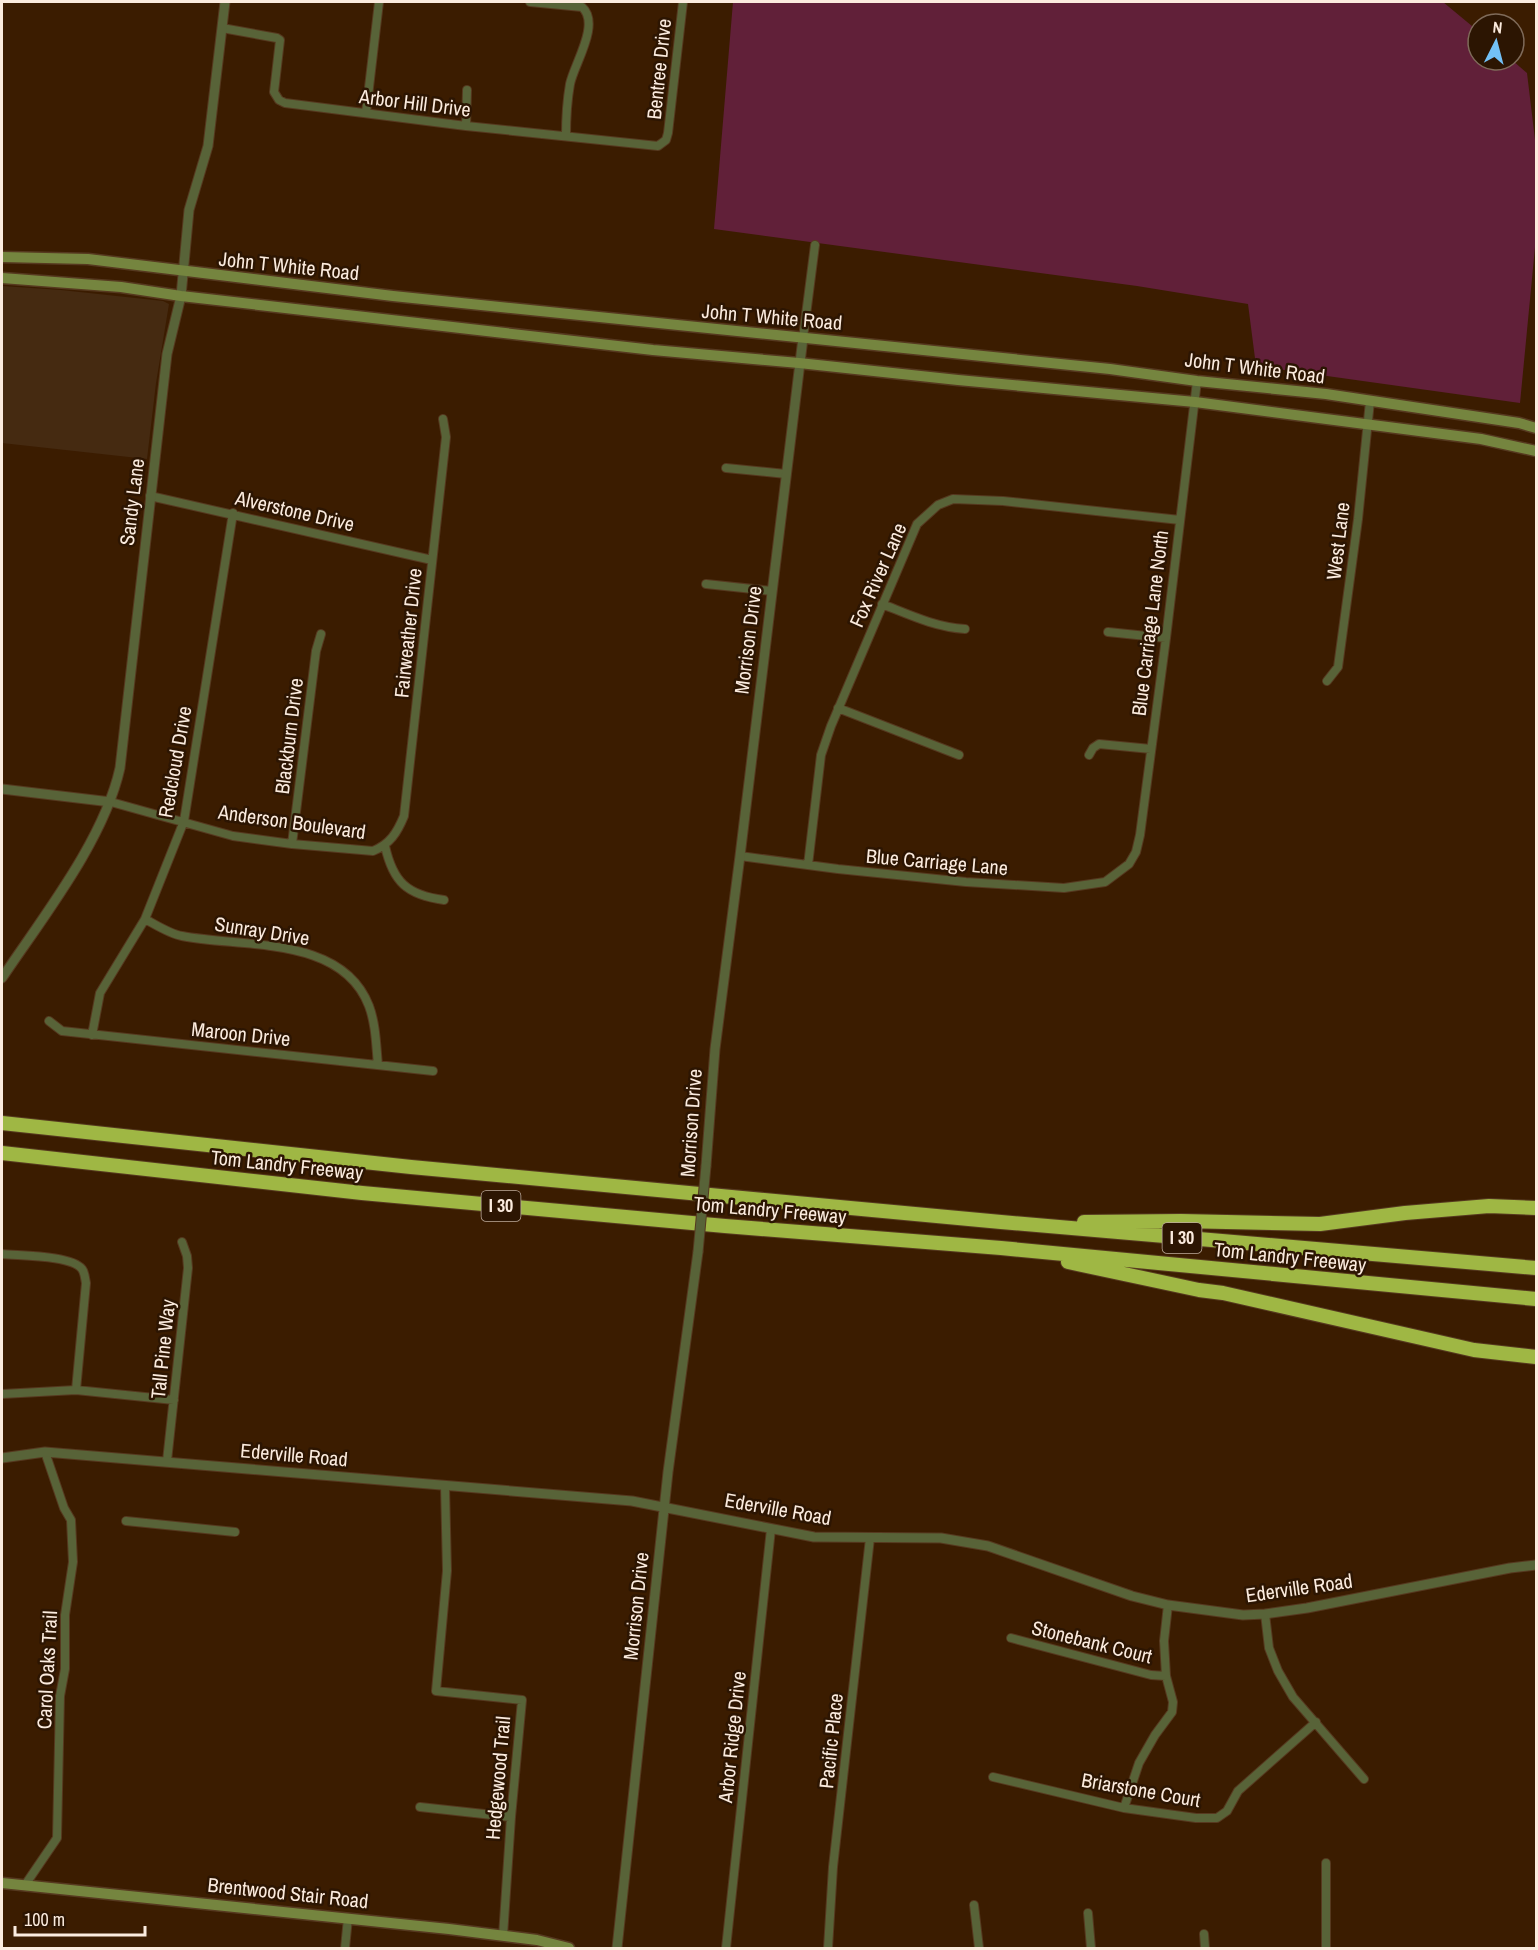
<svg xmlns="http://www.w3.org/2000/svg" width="1538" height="1950" font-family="'Archivo Narrow',sans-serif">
  <rect width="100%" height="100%" fill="#3b1c00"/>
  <path fill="#452a11" d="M 2,286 L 61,290 L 163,301 L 169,304 L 156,383 L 147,459 L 2,443 Z"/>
  <path fill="#612039" d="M 733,2 L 1443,2 L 1478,31 L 1478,60 L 1512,60 L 1527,73 L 1536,148 L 1536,237 L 1520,403 L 1256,366 L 1248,304 L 1137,286 L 714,229 Z"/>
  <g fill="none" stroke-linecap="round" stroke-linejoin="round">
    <defs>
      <path id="minor" d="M 530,2 L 582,7 C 601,24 574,64 570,84 C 567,101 566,119 566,136
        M 222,28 L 277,38 L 280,40 L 274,92 L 279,100 L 285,103 L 466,126 L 658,146 L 666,140 L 668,133 L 683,2
        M 366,113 L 379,2
        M 466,126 L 467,90
        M 803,338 L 815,245
        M 726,468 L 786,474
        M 150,496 L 432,560
        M 706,584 L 772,591
        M 882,604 C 910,615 935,627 965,629
        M 1108,632 L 1166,638
        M 1327,681 L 1338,667 L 1358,519 L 1370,401
        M 838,708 L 959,755
        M 1089,755 L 1093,748 L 1099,744 L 1151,749
        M 111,802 L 233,836 L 292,844 L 373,851 C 390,844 397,833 404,816 L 446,437 L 443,419
        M 292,844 L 316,651 L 321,634
        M 385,846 C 393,882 407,895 444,900
        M 740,856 L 838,869 L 966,882 L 1064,888 L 1105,882 L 1129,864 L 1136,852 L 1140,835 L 1166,638 L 1197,381
        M 808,865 L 821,755 L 831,726 L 917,524 L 938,505 L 953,499 L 1003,501 L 1180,520
        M 145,919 C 156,925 170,934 182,936 C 243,948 342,935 369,1006 C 376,1025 376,1045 378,1065
        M 49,1021 L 62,1031 L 433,1071
        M 92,1035 L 100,993 L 145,919 L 184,821 L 233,513
        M 2,1254 C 19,1256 71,1255 82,1269 C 85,1273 85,1279 86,1283 L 76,1390
        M 2,1394 L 76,1390 L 174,1400
        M 167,1461 L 188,1268 L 187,1256 L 182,1242
        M 445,1486 L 447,1571 L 436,1691 L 522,1700 L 511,1817 L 503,1936
        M 126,1521 L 235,1532
        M 1265,1614 L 1269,1648 L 1278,1671 L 1293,1697 L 1364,1779
        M 1011,1638 L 1151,1675 L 1166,1676
        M 993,1777 L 1124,1808 L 1196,1818 L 1217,1818 L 1227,1811 L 1238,1791 L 1316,1722
        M 420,1807 L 511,1817
        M 1124,1808 L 1139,1763 L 1155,1735 L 1172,1712 L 1173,1702 L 1166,1676 L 1164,1641 L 1168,1605
        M 25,1885 L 57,1838 L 60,1696 L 65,1669 L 65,1615 L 73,1562 L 71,1520 L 64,1508 L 45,1452
        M 974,1905 L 979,1948
        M 1088,1913 L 1091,1948
        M 1204,1934 L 1205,1948
        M 345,1948 L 348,1918
        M 726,1948 L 771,1529
        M 828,1948 L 833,1867 L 870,1538
        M 1326,1948 L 1326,1863"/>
      <path id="tertiary" d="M 2,789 L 111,802
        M 2,978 C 43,917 104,840 120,768 L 167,354 L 181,296 L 189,210 L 208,146 L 225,2
        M 706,1166 L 715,1049 L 740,856 L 803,338
        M 2,1458 L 45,1452 L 632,1501 L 814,1537 L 941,1538 L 988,1546 L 1132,1596 L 1168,1605 L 1243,1615 L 1265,1614 L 1307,1608 L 1510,1568 L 1536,1565
        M 617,1948 L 668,1472 L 698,1252"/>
      <path id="secondary" d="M 2,257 L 88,259 L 393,296 L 1110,369 L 1197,381 L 1326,394 L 1519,423 L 1536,428
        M 2,278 L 121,287 L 181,296 L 653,350 L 799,363 L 958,380 L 1195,402 L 1481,439 L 1536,451
        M 2,1883 L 449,1929 L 537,1940 L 569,1948"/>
      <path id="motorway" d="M 2,1123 L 411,1167 L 1001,1222 L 1536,1268
        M 2,1153 L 362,1193 L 725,1226 L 1001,1248 L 1536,1299
        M 1084,1222 L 1181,1221 L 1320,1224 L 1405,1213 L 1489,1206 L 1536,1208
        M 1068,1262 L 1199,1290 L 1223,1293 L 1474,1350 L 1536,1357"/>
    </defs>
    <use href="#minor" stroke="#56391f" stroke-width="10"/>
    <use href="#tertiary" stroke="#56391f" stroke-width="11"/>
    <use href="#secondary" stroke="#56391f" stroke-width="13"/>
    <use href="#motorway" stroke="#56391f" stroke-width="16"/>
    <use href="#minor" stroke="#586338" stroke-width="8"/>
    <use href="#tertiary" stroke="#586338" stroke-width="9"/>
    <use href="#secondary" stroke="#75853f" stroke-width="10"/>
    <use href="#motorway" stroke="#9fb744" stroke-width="14"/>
    <defs>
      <path id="tertiary-bridge" d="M 698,1252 L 706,1166"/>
    </defs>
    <use href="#tertiary-bridge" stroke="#56391f" stroke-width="11" stroke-linecap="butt"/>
    <use href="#tertiary-bridge" stroke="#586338" stroke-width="9"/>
  </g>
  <g text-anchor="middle" stroke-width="5" stroke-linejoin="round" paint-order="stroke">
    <g fill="#2c1502" stroke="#bdab9c" stroke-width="1.5">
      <rect x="481.5" y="1191" width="39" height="30" rx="4.5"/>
      <rect x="1162.5" y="1223" width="39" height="30" rx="4.5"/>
    </g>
    <g font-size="18" font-weight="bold" fill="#fbebde">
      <text x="501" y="1212">I 30</text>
      <text x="1182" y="1244">I 30</text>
    </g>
    <g font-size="20" fill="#fbebde" stroke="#2c1502">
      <text transform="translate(659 69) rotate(-84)" y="7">Bentree Drive</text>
      <text transform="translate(415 103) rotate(7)" y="7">Arbor Hill Drive</text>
      <text transform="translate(289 266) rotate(6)" y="7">John T White Road</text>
      <text transform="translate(772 317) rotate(5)" y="7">John T White Road</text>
      <text transform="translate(1255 368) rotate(7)" y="7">John T White Road</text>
      <text transform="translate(132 502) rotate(-83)" y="7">Sandy Lane</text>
      <text transform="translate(295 511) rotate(13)" y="7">Alverstone Drive</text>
      <text transform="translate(1338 541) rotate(-83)" y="7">West Lane</text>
      <text transform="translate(878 575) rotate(-66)" y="7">Fox River Lane</text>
      <text transform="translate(1150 623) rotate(-83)" y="7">Blue Carriage Lane North</text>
      <text transform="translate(408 633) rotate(-84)" y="7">Fairweather Drive</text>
      <text transform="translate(748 640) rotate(-83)" y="7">Morrison Drive</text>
      <text transform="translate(289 736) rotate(-83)" y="7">Blackburn Drive</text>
      <text transform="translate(175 762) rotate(-80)" y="7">Redcloud Drive</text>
      <text transform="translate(292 822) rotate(8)" y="7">Anderson Boulevard</text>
      <text transform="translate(937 862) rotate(5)" y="7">Blue Carriage Lane</text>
      <text transform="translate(262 931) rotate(9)" y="7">Sunray Drive</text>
      <text transform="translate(241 1034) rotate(6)" y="7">Maroon Drive</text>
      <text transform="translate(691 1123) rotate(-86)" y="7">Morrison Drive</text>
      <text transform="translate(287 1165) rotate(6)" y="7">Tom Landry Freeway</text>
      <text transform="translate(770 1210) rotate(5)" y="7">Tom Landry Freeway</text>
      <text transform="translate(1290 1257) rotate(6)" y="7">Tom Landry Freeway</text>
      <text transform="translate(163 1349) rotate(-84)" y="7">Tall Pine Way</text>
      <text transform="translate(294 1455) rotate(5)" y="7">Ederville Road</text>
      <text transform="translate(778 1509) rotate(10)" y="7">Ederville Road</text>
      <text transform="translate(1299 1588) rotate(-8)" y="7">Ederville Road</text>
      <text transform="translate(636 1606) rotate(-84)" y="7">Morrison Drive</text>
      <text transform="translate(1092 1642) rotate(14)" y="7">Stonebank Court</text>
      <text transform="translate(47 1670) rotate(-87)" y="7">Carol Oaks Trail</text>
      <text transform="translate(732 1737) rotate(-84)" y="7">Arbor Ridge Drive</text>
      <text transform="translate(831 1741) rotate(-84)" y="7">Pacific Place</text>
      <text transform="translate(498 1778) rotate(-85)" y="7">Hedgewood Trail</text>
      <text transform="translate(1141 1790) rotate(10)" y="7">Briarstone Court</text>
      <text transform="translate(288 1893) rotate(6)" y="7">Brentwood Stair Road</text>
    </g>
  </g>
  <rect width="1538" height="1950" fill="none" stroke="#fbebde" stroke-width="6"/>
  <g transform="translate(1496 42) rotate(6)"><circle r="28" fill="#2c1502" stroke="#7f6b5a" stroke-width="1.5"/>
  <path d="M0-4.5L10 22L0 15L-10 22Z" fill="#73c1f6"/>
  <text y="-9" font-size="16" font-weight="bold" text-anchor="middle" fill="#fbebde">N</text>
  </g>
  <path d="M15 1926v9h130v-9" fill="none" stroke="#fbebde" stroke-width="3"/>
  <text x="24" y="1926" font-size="18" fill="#fbebde" stroke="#2c1502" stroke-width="4.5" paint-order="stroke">100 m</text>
</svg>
